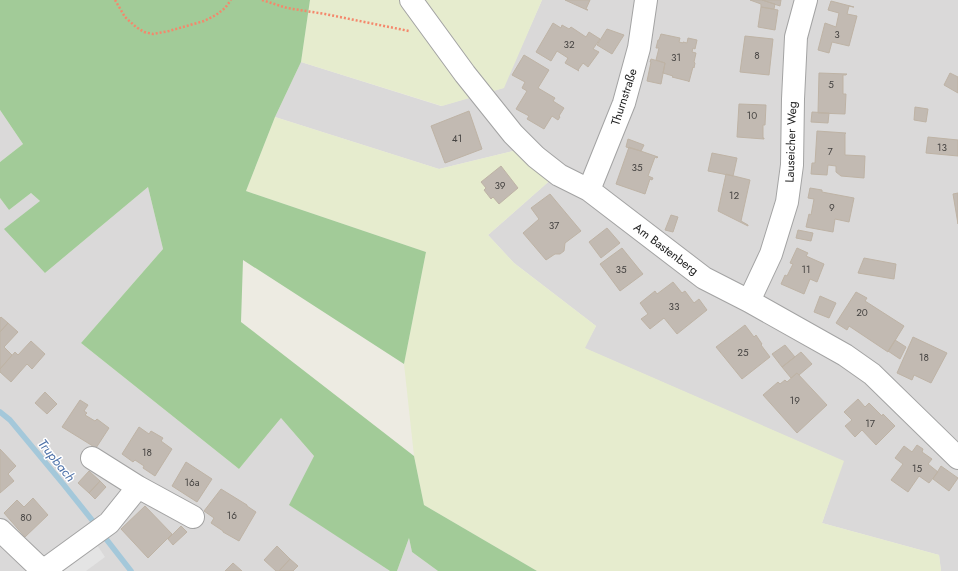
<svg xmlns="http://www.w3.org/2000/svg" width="958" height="571" font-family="Jost,sans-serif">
  <rect width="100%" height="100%" fill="#edebe2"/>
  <path fill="#dad9d9" d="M 542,0 L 958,0 L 958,571 L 941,571 L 939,555 L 822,523 L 843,461 L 584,348 L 596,326 L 514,263 L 488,235 L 555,176 L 517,150 L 439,169 L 275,117 L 301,62 L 441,106 L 503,88 Z
    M 0,110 L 23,144 L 0,162 Z
    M 148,187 L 163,249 L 81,343 L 239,469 L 281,418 L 314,456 L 290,505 L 390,571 L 0,571 L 0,198 L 9,210 L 31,193 L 40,201 L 45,273 Z
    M 409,538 L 412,552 L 438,571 L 397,571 Z"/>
  <path fill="#e6ecce" d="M 310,0 L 542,0 L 504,88 L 442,106 L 301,62 Z
    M 275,117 L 439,169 L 517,150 L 555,176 L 488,235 L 514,263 L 596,326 L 585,348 L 844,461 L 822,523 L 939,555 L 941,571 L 537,571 L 424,505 L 414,456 L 404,364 L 426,252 L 246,191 Z"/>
  <path fill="#a2cb98" d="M 0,0 L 310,0 L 301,62 L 275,117 L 246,191 L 426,252 L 404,364 L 243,260 L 241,322 L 414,456 L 424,505 L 537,571 L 438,571 L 412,552 L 409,538 L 397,571 L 390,571 L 289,505 L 314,456 L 281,418 L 239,469 L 81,343 L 163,249 L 148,187 L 45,273 L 4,229 L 40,201 L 31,193 L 9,210 L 0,198 L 0,162 L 23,144 L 0,110 Z"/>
  <path fill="#e4e4e4" d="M 91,536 L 105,557 L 86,571 L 60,571 Z"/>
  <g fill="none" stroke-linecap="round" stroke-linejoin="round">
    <path stroke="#a4c8da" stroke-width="5.5" d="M 0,412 L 10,420 L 64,485 L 96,525
      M 103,535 L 131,571"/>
  </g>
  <path fill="#c2bab2" stroke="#beb3a5" d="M 565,0 L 590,0 L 586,9 L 588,10 L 587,10 Z
    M 750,0 L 762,0 L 775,4 L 774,9 L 761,7 L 761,4 Z
    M 762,0 L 781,0 L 780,6 Z
    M 831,1 L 854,7 L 853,7 L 849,6 L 847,14 L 857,16 L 849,46 L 832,42 L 829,53 L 818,50 L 825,23 L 836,27 L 839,13 L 828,10 Z
    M 761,7 L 778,10 L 775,30 L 758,27 Z
    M 553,23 L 561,28 L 562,25 L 569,29 L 571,27 L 586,37 L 589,32 L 600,39 L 593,49 L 599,52 L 588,67 L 583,63 L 578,70 L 579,71 L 565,63 L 568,58 L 557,51 L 551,61 L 536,52 Z
    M 607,29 L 624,35 L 612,54 L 597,45 Z
    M 661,34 L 680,38 L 679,42 L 683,43 L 683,42 L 687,43 L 688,38 L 697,40 L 695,49 L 693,48 L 692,52 L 696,53 L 694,62 L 695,63 L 694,68 L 693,67 L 689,82 L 688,81 L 672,77 L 673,76 L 663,73 L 665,63 L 656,60 L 659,48 L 656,48 L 658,40 L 659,40 Z
    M 745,36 L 773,39 L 769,75 L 740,72 Z
    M 524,55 L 549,70 L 538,88 L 555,98 L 553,101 L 564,108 L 559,116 L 560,117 L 558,120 L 552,116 L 544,129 L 527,119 L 529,116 L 516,109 L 527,91 L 522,88 L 525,82 L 512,75 Z
    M 651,59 L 665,63 L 661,84 L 647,81 L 651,62 L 650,62 Z
    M 819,73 L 847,74 L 846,75 L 843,75 L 843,94 L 846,94 L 845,114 L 818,113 Z
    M 950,73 L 958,77 L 958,93 L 944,85 Z
    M 739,104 L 766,105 L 765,125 L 763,125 L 763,138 L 764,138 L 764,139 L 737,137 Z
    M 915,107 L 928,109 L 926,122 L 914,120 Z
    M 469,111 L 482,149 L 445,163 L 431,126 Z
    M 812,112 L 829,113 L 828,123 L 811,122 Z
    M 817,131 L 846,133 L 845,134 L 845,155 L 865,156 L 864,178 L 841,176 L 836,172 L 836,166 L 828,165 L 827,175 L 811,174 L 812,163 L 815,163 Z
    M 928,137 L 958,140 L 958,156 L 926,153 Z
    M 628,139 L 644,145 L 641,151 L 626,147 Z
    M 629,147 L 658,157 L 657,158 L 655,157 L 648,176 L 653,178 L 652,180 L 650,179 L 645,194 L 616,184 Z
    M 712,153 L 737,158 L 733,176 L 708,171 Z
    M 501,166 L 518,188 L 499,204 L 493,197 L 491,199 L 484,190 L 486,188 L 481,182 Z
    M 726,174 L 750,180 L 741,221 L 748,225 L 748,226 L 718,211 Z
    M 810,188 L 822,190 L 822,192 L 854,198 L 849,222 L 835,219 L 833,232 L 806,227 L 809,214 L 811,215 L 814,199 L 808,198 Z
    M 958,193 L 958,224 L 953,194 Z
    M 550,194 L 581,231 L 565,243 L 564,251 L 560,254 L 555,254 L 546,260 L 523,233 L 539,219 L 531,208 Z
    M 671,215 L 678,217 L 673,232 L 665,230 Z
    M 607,228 L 620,243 L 601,258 L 589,242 Z
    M 798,230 L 813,233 L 811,241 L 796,238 Z
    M 622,248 L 643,274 L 620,291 L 600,264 Z
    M 797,248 L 808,253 L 806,256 L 824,264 L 817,282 L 810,279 L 804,294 L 781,284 L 785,275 L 787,276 L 793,264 L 790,263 Z
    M 864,258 L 896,264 L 894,279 L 858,273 Z
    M 673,282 L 682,293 L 685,291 L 694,303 L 699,299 L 707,310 L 677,334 L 664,318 L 650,329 L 641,319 L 648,314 L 640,303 L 655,291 L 657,294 Z
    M 856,292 L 867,298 L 865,301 L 904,326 L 888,352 L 849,326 L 847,330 L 836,323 Z
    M 820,296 L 836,303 L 829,318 L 814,312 Z
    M 1,317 L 8,323 L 0,332 L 0,318 Z
    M 8,323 L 18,332 L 4,347 L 12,355 L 0,369 L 0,332 Z
    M 745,325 L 754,337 L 756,335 L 762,344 L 761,345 L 770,357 L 742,379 L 716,347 Z
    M 913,337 L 947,353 L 931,383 L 914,375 L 912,380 L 897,373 Z
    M 895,340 L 906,347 L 900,359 L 888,351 Z
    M 31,341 L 45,354 L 32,369 L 27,364 L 11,382 L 0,372 L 0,369 L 15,352 L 18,355 Z
    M 785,345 L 795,357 L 782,367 L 772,354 Z
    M 801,352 L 812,364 L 799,375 L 797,373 L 791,378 L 782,367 Z
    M 797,373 L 827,405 L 797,433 L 763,395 L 778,382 L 780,384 L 785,380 L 787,382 Z
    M 45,392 L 57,404 L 47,414 L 35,403 Z
    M 858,399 L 865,407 L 869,403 L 882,416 L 883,414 L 895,426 L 876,445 L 862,430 L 855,437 L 845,426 L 852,420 L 844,412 Z
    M 80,400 L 88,405 L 84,411 L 87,413 L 85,415 L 95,421 L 97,419 L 109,428 L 96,448 L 62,427 Z
    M 139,427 L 149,434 L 151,431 L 163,438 L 161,441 L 172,449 L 155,476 L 143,468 L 144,466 L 135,460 L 133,462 L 122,454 Z
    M 917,445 L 923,449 L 922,452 L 932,459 L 928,464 L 938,472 L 929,483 L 919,476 L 908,492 L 891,480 L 903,464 L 895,458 L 904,446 L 912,452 Z
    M 0,449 L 16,466 L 8,474 L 14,481 L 0,493 Z
    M 186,462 L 212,479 L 197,502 L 172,486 Z
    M 941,466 L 958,478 L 949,491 L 933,479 Z
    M 89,471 L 100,481 L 89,493 L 78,483 Z
    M 100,481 L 106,487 L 95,499 L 89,493 Z
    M 221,489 L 247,505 L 247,506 L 256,512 L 239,541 L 223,532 L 223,531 L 211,523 L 214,518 L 204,511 Z
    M 33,498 L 48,515 L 25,537 L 4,513 L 17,500 L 24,507 Z
    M 145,506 L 172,534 L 148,558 L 121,529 Z
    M 181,526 L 187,532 L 173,545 L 168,539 Z
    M 277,546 L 290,559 L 279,571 L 276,571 L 264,560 Z
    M 290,559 L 298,566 L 293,571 L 279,571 Z
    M 233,563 L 242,571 L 225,571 Z"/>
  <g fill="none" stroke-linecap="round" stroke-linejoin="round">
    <defs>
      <path id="minor" d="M 411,0 L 465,74 L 513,134 L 536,157 L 559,175 L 589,190 L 704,278 L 749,301 L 845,355 L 872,374 L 958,458
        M 589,190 L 624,103 L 639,48 L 646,0
        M 749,301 L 771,254 L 787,202 L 792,165 L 793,99 L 796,37 L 806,0
        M 92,458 L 138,487 L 193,517
        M 0,530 L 43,571
        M 43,571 L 109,523 L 138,487"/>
    </defs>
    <use href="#minor" stroke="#a3a3a3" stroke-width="24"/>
    <path stroke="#f4886c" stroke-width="2.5" stroke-dasharray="2 2" stroke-linecap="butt" d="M 115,0 L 125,17 L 136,27 L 144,32 L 153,34 L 169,31 L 204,21 L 216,15 L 225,8 L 231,0
      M 262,0 L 287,8 L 325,14 L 409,31"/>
    <use href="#minor" stroke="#fff" stroke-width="22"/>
  </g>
  <g text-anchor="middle" stroke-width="3" stroke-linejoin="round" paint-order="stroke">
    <g font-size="10" fill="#464442">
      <text x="837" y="38">3</text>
      <text x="569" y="48">32</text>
      <text x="757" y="59">8</text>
      <text x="676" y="61">31</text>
      <text x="831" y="88">5</text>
      <text x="752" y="119">10</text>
      <text x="457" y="142">41</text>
      <text x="942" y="151">13</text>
      <text x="830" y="155">7</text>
      <text x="637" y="171">35</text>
      <text x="500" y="189">39</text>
      <text x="734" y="199">12</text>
      <text x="832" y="211">9</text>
      <text x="554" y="229">37</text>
      <text x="621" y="273">35</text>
      <text x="806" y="273">11</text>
      <text x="674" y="310">33</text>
      <text x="862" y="316">20</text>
      <text x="743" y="356">25</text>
      <text x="924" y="361">18</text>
      <text x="795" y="404">19</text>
      <text x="870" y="427">17</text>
      <text x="147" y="456">18</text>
      <text x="917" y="472">15</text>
      <text x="192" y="486">16a</text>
      <text x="232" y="519">16</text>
      <text x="26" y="521">80</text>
    </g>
    <g font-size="12" fill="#1c1c1c" stroke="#fff">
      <text transform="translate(624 97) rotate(-72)" y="4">Thurnstraße</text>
      <text transform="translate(791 142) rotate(-88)" y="4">Lauseicher Weg</text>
      <text transform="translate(666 249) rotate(37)" y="4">Am Bastenberg</text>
    </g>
    <g font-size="13" font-style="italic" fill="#4d71a8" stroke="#fff">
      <text transform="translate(57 460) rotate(51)" y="5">Trupbach</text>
    </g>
  </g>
</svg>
